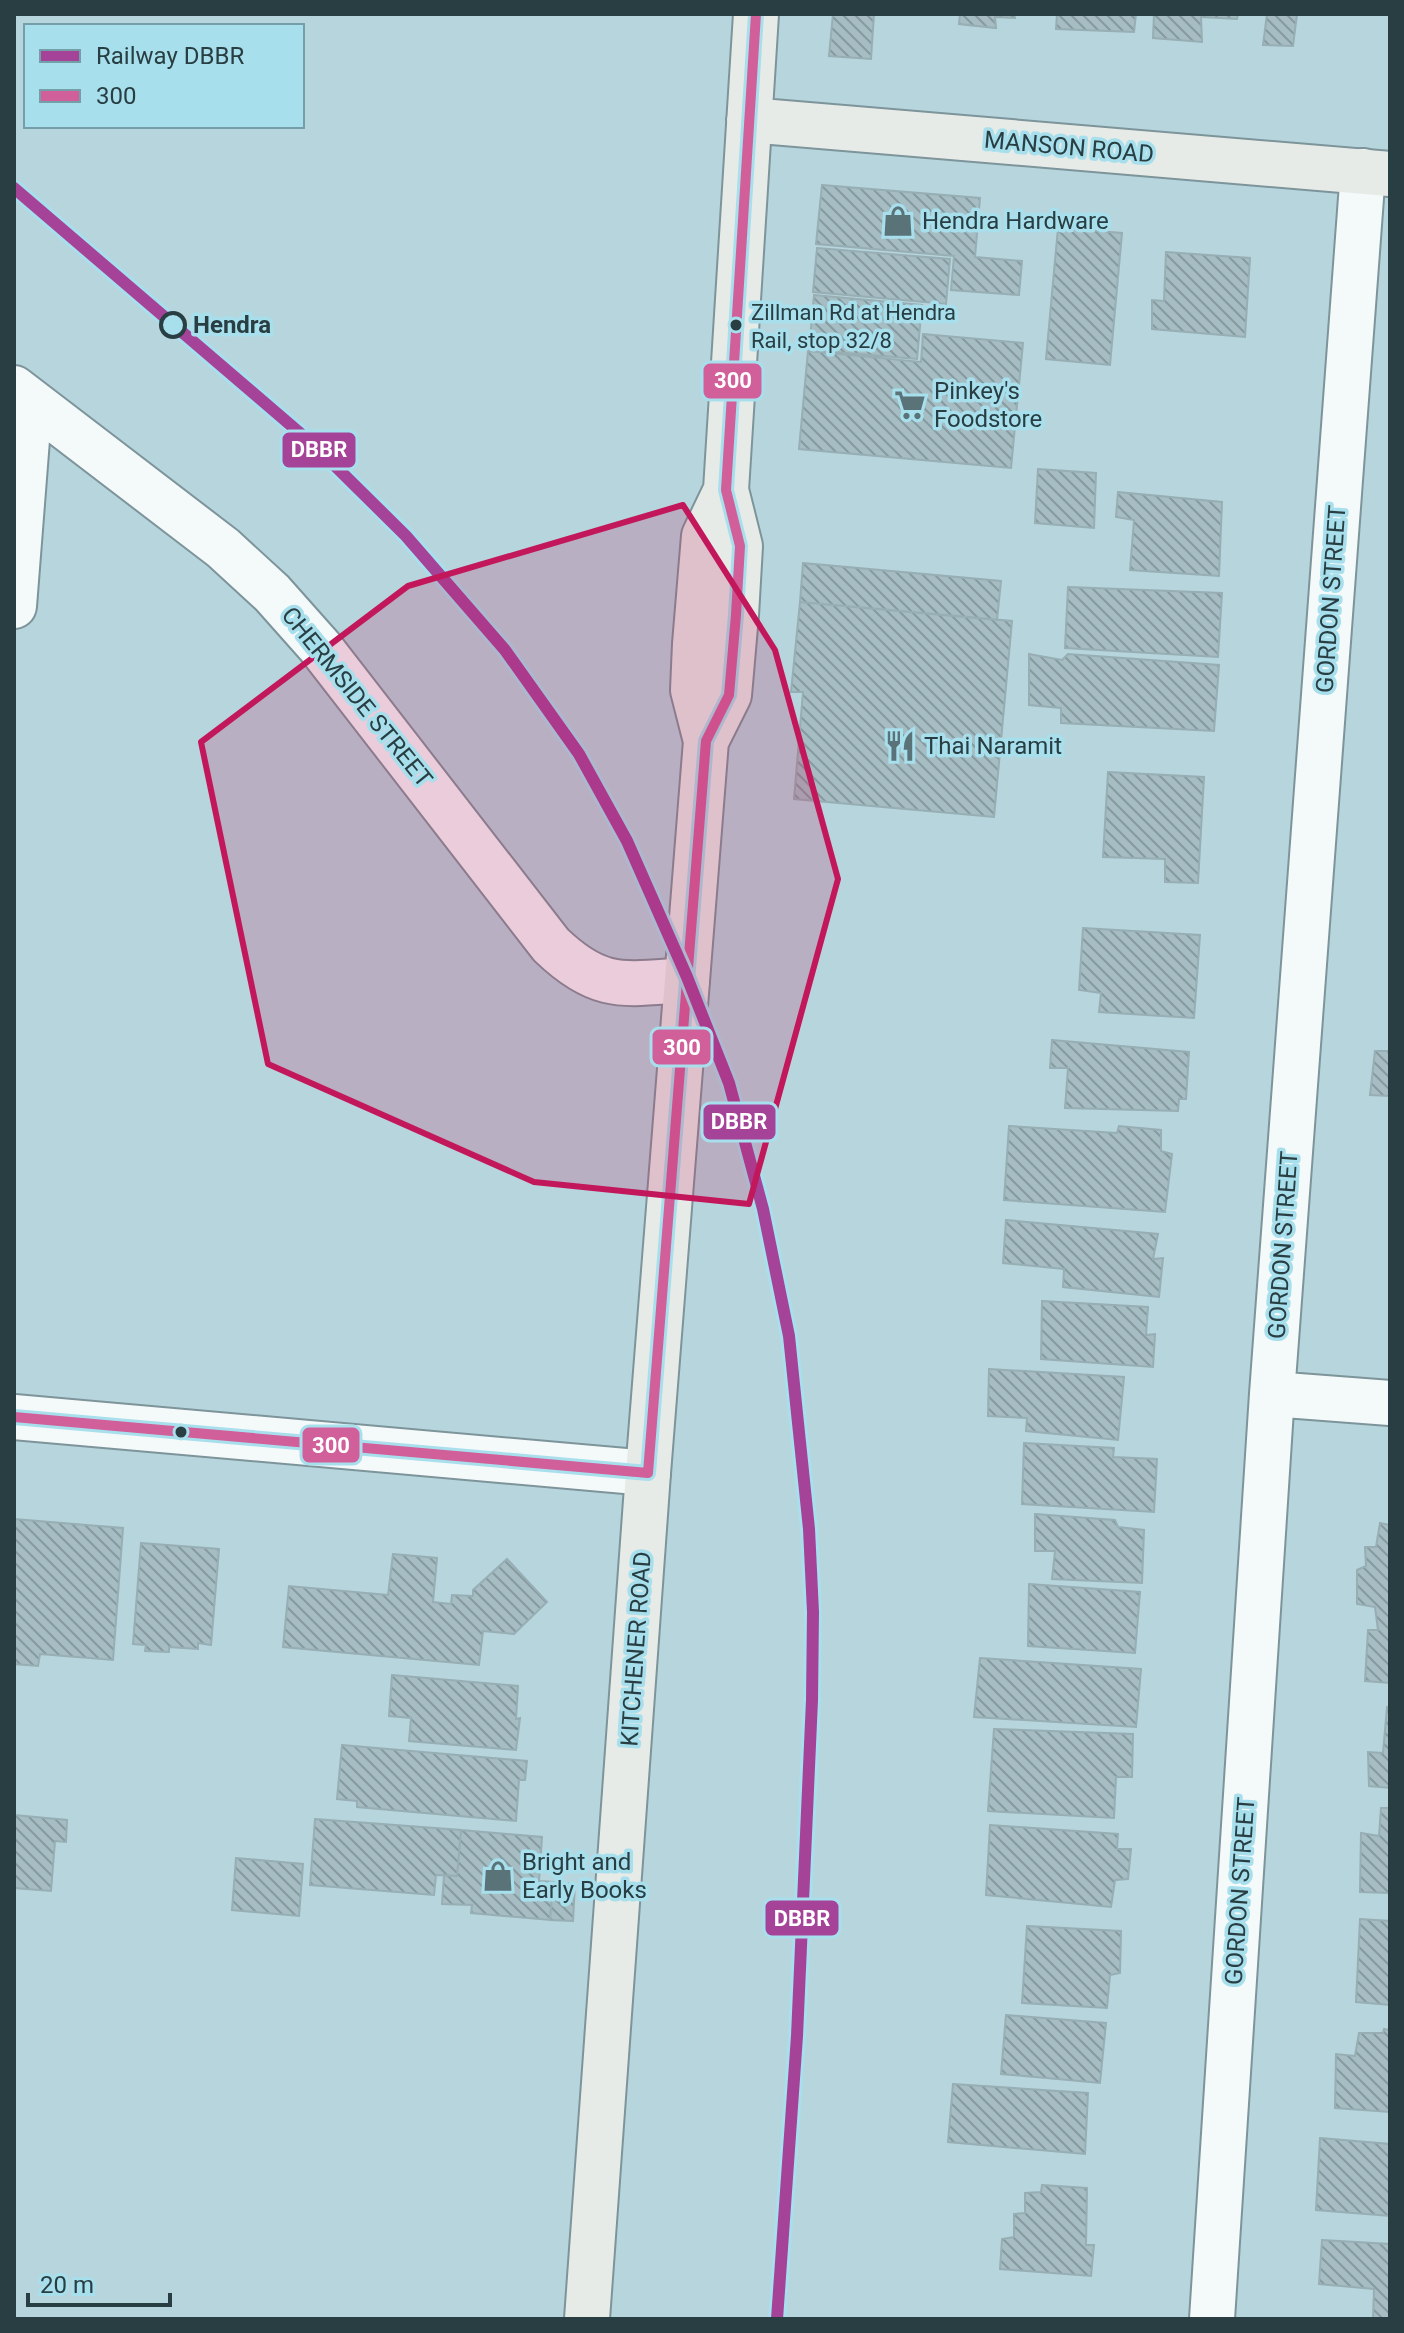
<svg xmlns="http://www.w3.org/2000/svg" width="1404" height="2333" font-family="Roboto,sans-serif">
  <defs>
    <pattern id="building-back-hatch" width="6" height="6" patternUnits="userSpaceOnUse" patternTransform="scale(2)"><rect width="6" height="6" fill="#a5bdc3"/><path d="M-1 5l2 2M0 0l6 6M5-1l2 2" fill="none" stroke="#869ba0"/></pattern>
  </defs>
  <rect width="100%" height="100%" fill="#b7d5dd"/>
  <path fill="url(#building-back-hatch)" stroke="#97aeb4" stroke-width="2" d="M 833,14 L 874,14 L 871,59 L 829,56 Z
    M 960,14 L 1014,14 L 1015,18 L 995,17 L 996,28 L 959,24 Z
    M 1057,14 L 1136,14 L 1134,32 L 1056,29 Z
    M 1154,14 L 1238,14 L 1237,19 L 1201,17 L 1202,42 L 1153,38 Z
    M 1267,14 L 1297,14 L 1293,46 L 1263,45 Z
    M 822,185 L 980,198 L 975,257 L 1022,261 L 1019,295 L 951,290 L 954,256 L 816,244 Z
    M 1058,228 L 1122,233 L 1110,365 L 1046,359 Z
    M 817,248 L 950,259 L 946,304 L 813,292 Z
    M 1166,252 L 1250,258 L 1245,337 L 1152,329 L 1152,300 L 1164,301 Z
    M 814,295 L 922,305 L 917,359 L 809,350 Z
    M 923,334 L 1023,343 L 1011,468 L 799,449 L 808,351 L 921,362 Z
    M 1038,469 L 1096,473 L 1094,528 L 1035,523 Z
    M 1118,492 L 1222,502 L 1219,576 L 1130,570 L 1134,520 L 1116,517 Z
    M 803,563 L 1001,581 L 997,620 L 800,602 Z
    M 1068,587 L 1222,593 L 1218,657 L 1065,648 Z
    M 800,602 L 1012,621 L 994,817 L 794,799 L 803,692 L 791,692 Z
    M 1029,654 L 1062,660 L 1068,654 L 1219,665 L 1214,731 L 1061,723 L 1061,708 L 1029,705 Z
    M 1108,772 L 1204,777 L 1198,883 L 1165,882 L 1165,859 L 1103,857 Z
    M 1083,928 L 1200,935 L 1194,1018 L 1099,1012 L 1101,993 L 1079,990 Z
    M 1052,1040 L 1189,1052 L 1186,1099 L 1179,1099 L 1178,1111 L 1065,1108 L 1068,1068 L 1050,1068 Z
    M 1375,1051 L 1390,1051 L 1390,1096 L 1370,1095 Z
    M 1009,1126 L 1117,1133 L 1119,1126 L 1161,1130 L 1161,1151 L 1172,1154 L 1165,1212 L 1004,1200 Z
    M 1006,1220 L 1158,1234 L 1153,1259 L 1163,1258 L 1159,1297 L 1063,1287 L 1064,1269 L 1003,1263 Z
    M 1042,1301 L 1148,1307 L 1146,1335 L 1155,1334 L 1153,1367 L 1041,1359 Z
    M 989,1369 L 1124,1377 L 1118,1440 L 1026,1431 L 1027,1418 L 988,1416 Z
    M 1024,1443 L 1114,1448 L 1113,1457 L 1157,1459 L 1154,1512 L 1022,1504 Z
    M 1035,1514 L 1115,1520 L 1118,1527 L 1144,1530 L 1142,1583 L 1052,1579 L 1055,1551 L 1035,1551 Z
    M 14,1519 L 123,1528 L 113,1660 L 40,1654 L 38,1666 L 14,1664 Z
    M 1380,1523 L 1390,1525 L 1390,1683 L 1365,1681 L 1368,1630 L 1378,1630 L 1375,1607 L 1357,1604 L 1357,1570 L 1366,1566 L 1365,1547 L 1376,1547 Z
    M 141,1543 L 219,1549 L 211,1645 L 198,1643 L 198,1649 L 169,1647 L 169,1652 L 145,1651 L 146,1645 L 133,1644 Z
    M 393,1554 L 437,1558 L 433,1602 L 451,1604 L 452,1595 L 473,1596 L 473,1590 L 507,1559 L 547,1602 L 514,1634 L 483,1631 L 479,1665 L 283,1647 L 289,1586 L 388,1595 Z
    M 1029,1584 L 1140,1592 L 1135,1653 L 1028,1646 Z
    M 980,1658 L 1141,1669 L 1136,1727 L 974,1717 Z
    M 392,1675 L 518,1686 L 516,1719 L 520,1718 L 516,1750 L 409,1741 L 411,1718 L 389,1716 Z
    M 1387,1707 L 1390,1708 L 1390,1788 L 1369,1786 L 1368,1752 L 1383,1753 Z
    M 994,1729 L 1133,1734 L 1132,1777 L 1116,1777 L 1114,1818 L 988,1811 Z
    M 342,1745 L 527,1761 L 525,1780 L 519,1780 L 516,1821 L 357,1807 L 357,1801 L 337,1799 Z
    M 1381,1808 L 1390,1808 L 1390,1893 L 1360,1892 L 1361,1833 L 1379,1836 Z
    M 14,1815 L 67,1820 L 66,1842 L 55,1841 L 51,1891 L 14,1888 Z
    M 315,1819 L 461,1830 L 457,1876 L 436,1875 L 434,1895 L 310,1885 Z
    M 990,1825 L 1118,1834 L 1117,1849 L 1131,1849 L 1128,1879 L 1115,1880 L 1111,1907 L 986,1895 Z
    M 461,1830 L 542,1837 L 539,1881 L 553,1882 L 550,1920 L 471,1913 L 472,1905 L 442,1904 L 444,1875 L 457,1876 Z
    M 236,1858 L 303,1864 L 299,1916 L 232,1910 Z
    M 553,1882 L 575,1884 L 573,1921 L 550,1920 Z
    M 1360,1919 L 1390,1921 L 1390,2005 L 1356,2002 Z
    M 1027,1926 L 1121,1931 L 1120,1973 L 1110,1975 L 1107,2008 L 1022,2003 Z
    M 1006,2015 L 1106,2023 L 1100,2083 L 1001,2074 Z
    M 1384,2029 L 1390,2030 L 1390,2112 L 1335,2108 L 1336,2054 L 1355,2056 L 1359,2033 L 1383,2033 Z
    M 953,2084 L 1088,2093 L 1085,2154 L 948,2142 Z
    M 1320,2138 L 1390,2144 L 1390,2216 L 1316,2210 Z
    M 1042,2185 L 1087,2188 L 1086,2245 L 1094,2245 L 1091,2276 L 1000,2269 L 1002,2239 L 1014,2237 L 1014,2214 L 1025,2213 L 1025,2193 L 1041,2192 Z
    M 1322,2240 L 1390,2244 L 1390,2319 L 1373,2319 L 1374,2289 L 1319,2284 Z"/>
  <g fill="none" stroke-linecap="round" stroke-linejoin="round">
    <defs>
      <path id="street" d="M 14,388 L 223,548 L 272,593 L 320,647 L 551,945 C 600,992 624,984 687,980
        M 14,606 L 30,401
        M 1272,1394 L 1390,1403
        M 14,1417 L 648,1473
        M 1212,2319 L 1272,1394 L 1363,171"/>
      <path id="secondary" d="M 749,120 L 1390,174
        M 706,741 L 729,695 L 736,615 L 740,546 L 726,490 L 756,14
        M 587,2319 L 648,1473 L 706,741 L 693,690 L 695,644 L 704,536 L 726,490"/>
    </defs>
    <use href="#street" stroke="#7d949a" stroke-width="48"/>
    <use href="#secondary" stroke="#7d949a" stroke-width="48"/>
    <use href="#street" stroke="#f4f9fa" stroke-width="44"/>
    <use href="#secondary" stroke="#e7ebe8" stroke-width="44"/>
    <defs>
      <path id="bus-1" d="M 14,1417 L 648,1473
        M 648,1473 L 706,741 L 729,695 L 736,615 L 740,546 L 726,490 L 756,14"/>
    </defs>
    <use href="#bus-1" stroke="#a8dfec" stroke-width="16"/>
    <use href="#bus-1" stroke="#d15f9a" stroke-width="10"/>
    <defs>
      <path id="rail-1" d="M 14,188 L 315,446 L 406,536 L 505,650 L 579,754 L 627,841 L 687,977 L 729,1083 L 763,1209 L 789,1336 L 809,1529 L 813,1612 L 812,1700 L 797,2036 L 777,2319"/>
    </defs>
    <use href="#rail-1" stroke="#a8dfec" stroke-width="18"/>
    <use href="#rail-1" stroke="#a54399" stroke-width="12"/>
  </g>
  <path fill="#c2185b" fill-opacity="0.2" stroke="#c2185b" stroke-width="6" stroke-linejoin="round" d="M 683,505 L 775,650 L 838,879 L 749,1204 L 534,1182 L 268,1064 L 201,742 L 408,586 Z"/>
  <defs>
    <symbol id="shop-bare" viewBox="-9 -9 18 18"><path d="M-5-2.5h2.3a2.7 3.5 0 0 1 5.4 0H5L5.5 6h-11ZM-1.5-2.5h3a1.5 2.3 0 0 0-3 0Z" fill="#5a7379" stroke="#a8dfec" stroke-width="2.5" paint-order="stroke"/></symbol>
    <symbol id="supermarket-bare" viewBox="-9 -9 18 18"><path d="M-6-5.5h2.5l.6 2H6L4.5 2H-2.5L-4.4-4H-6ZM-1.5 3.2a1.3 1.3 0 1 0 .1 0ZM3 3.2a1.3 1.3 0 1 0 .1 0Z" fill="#5a7379" stroke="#a8dfec" stroke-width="2.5" paint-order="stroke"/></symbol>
    <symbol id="restaurant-bare" viewBox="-9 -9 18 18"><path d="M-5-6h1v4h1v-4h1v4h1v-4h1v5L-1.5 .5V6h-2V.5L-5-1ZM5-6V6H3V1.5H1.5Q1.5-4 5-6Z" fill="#5a7379" stroke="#a8dfec" stroke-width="2.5" paint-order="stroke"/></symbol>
  </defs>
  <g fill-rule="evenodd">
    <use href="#shop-bare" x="876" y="199" width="44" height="44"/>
    <use href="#supermarket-bare" x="888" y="383" width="44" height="44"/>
    <use href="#restaurant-bare" x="878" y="724" width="44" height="44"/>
    <use href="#shop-bare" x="476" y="1854" width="44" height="44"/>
  </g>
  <circle fill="#a8dfec" stroke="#283e43" stroke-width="4" cx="173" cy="325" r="12"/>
  <g fill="#283e43" stroke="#a8dfec" stroke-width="3">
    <circle cx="736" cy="325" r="7"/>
    <circle cx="181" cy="1432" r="7"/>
  </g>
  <g text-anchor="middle" stroke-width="7" stroke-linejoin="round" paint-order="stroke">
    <g font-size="22" fill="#283e43" stroke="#a8dfec" text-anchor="start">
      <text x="751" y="320">Zillman Rd at Hendra<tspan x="751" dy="28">Rail, stop 32/8</tspan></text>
    </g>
    <g font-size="24" fill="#283e43" stroke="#a8dfec">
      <text transform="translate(1069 147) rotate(5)" y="8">MANSON ROAD</text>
      <text transform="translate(1331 599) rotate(-86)" y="8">GORDON STREET</text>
      <text transform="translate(357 697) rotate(51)" y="8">CHERMSIDE STREET</text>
      <text transform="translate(1283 1245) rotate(-86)" y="8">GORDON STREET</text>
      <text transform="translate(636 1649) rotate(-86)" y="8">KITCHENER ROAD</text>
      <text transform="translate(1240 1891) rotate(-86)" y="8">GORDON STREET</text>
    </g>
    <g font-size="24" fill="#283e43" stroke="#a8dfec" text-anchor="start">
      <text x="922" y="229">Hendra Hardware</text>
      <text x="934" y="399">Pinkey's<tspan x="934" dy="28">Foodstore</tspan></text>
      <text x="924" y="754">Thai Naramit</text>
      <text x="522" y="1870">Bright and<tspan x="522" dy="28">Early Books</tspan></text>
    </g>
    <g font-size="24" font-weight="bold" fill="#283e43" stroke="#a8dfec" text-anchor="start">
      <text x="193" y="333">Hendra</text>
    </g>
  </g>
  <g stroke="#a8dfec" stroke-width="3">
    <rect x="702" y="362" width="61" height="38" rx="8" fill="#d15f9a"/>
    <rect x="281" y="431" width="76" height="38" rx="8" fill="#a54399"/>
    <rect x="651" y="1028" width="61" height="38" rx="8" fill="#d15f9a"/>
    <rect x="702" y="1103" width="75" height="38" rx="8" fill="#a54399"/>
    <rect x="301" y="1426" width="60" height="38" rx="8" fill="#d15f9a"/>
    <rect x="764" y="1899" width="76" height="38" rx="8" fill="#a54399"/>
  </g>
  <g font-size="22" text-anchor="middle" font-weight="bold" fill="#fff">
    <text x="733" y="388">300</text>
    <text x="319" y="457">DBBR</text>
    <text x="682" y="1055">300</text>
    <text x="739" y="1129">DBBR</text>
    <text x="331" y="1453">300</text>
    <text x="802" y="1926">DBBR</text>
  </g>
  <rect width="1404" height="2333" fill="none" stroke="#283e43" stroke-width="32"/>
  <rect x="24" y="24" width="280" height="104" fill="#a8dfec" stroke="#759fa8" stroke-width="2"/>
  <rect x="40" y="50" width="40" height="12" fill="#a54399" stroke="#759fa8" stroke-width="2"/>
  <text x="96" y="64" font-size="24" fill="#283e43">Railway DBBR</text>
  <rect x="40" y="90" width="40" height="12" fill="#d15f9a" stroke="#759fa8" stroke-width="2"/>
  <text x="96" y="104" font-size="24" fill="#283e43">300</text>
  <path d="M28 2293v12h142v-12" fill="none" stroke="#283e43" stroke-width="4"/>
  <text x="40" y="2293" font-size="24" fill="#283e43" stroke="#a8dfec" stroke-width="6" paint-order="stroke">20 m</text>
</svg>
